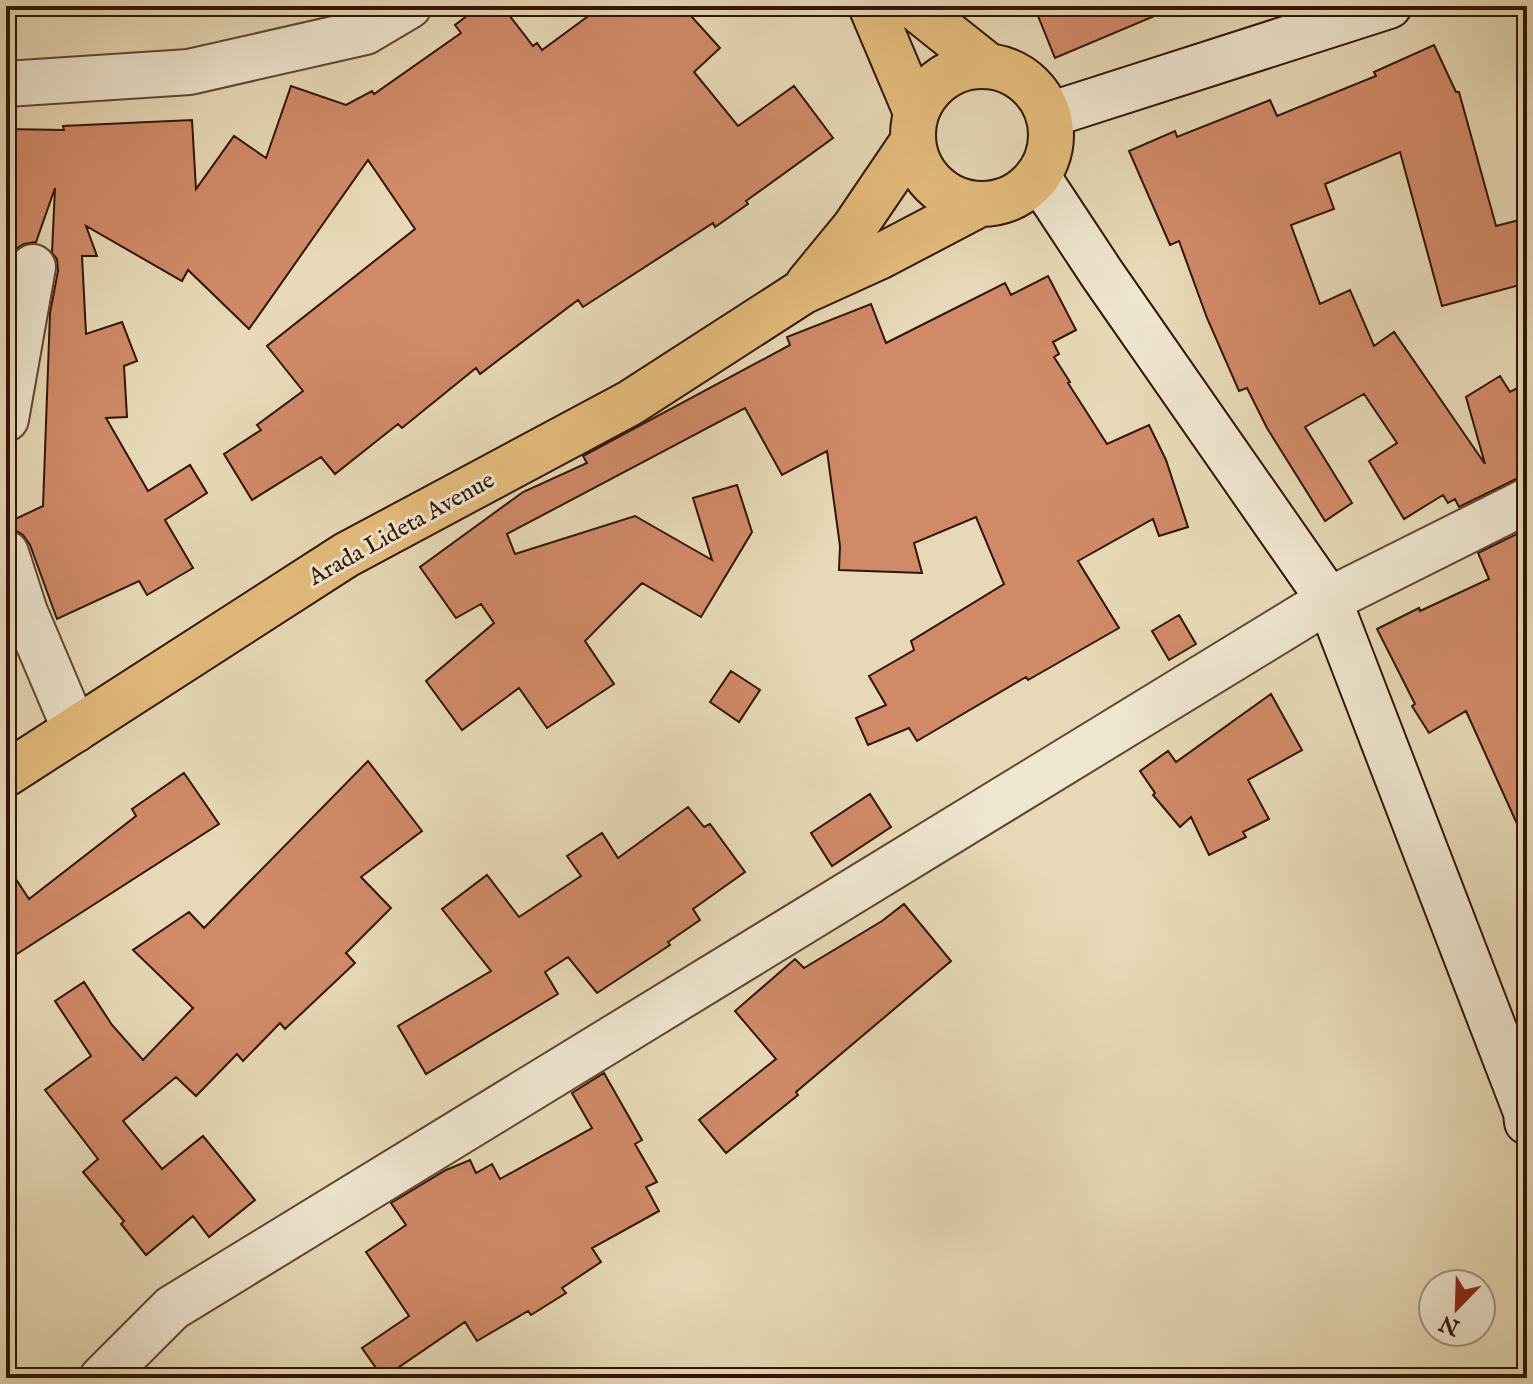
<svg xmlns="http://www.w3.org/2000/svg" width="1533" height="1384" font-family="'IM FELL English',serif">
  <rect width="100%" height="100%" fill="#e7d9b7"/>
  <filter id="stains"><feTurbulence type="fractalNoise" baseFrequency=".0025" numOctaves="4"/><feColorMatrix values="0 0 0 0 .2 0 0 0 0 .09 0 0 0 0 .02 0 0 0 .5 -.17"/></filter>
  <radialGradient id="worn" r=".72"><stop offset=".6" stop-color="#630" stop-opacity="0"/><stop offset="1" stop-color="#630" stop-opacity=".3"/></radialGradient>
  <path fill="#d08a68" stroke="#301503" stroke-width="2" d="M 480,6 L 502,6 L 533,46 L 537,43 L 542,50 L 602,6 L 682,6 L 720,48 L 694,72 L 738,126 L 794,86 L 833,138 L 746,201 L 748,204 L 715,227 L 713,223 L 583,307 L 578,300 L 480,374 L 476,368 L 402,428 L 398,424 L 335,474 L 321,457 L 252,500 L 224,454 L 261,430 L 257,425 L 303,391 L 267,346 L 415,229 L 368,160 L 249,329 L 188,270 L 182,281 L 86,226 L 97,256 L 82,256 L 86,334 L 122,322 L 137,361 L 124,366 L 127,417 L 106,418 L 148,491 L 190,465 L 207,493 L 165,520 L 193,568 L 147,595 L 139,581 L 57,619 L 30,545 L 23,535 L 15,530 L 11,521 L 43,506 L 50,313 L 58,271 L 57,259 L 52,253 L 55,188 L 36,242 L 24,244 L 14,250 L 6,276 L 6,129 L 64,130 L 63,126 L 192,120 L 196,189 L 234,136 L 266,158 L 291,86 L 346,105 L 372,91 L 374,94 L 461,33 L 455,25 Z
    M 1034,6 L 1175,6 L 1176,7 L 1055,58 Z
    M 1434,45 L 1456,92 L 1459,92 L 1496,226 L 1527,218 L 1527,283 L 1442,306 L 1400,152 L 1325,184 L 1334,209 L 1291,225 L 1320,304 L 1350,290 L 1374,346 L 1394,332 L 1485,464 L 1466,397 L 1500,376 L 1510,392 L 1527,383 L 1527,476 L 1516,479 L 1459,507 L 1455,499 L 1448,503 L 1443,495 L 1404,519 L 1369,461 L 1397,443 L 1364,394 L 1305,427 L 1352,503 L 1325,521 L 1267,428 L 1247,388 L 1239,391 L 1207,318 L 1179,241 L 1170,245 L 1129,151 L 1175,131 L 1177,137 L 1270,100 L 1277,116 L 1376,76 L 1374,72 Z
    M 1048,276 L 1076,330 L 1053,342 L 1059,354 L 1054,357 L 1070,382 L 1068,383 L 1107,444 L 1149,425 L 1166,460 L 1188,527 L 1159,536 L 1153,519 L 1078,561 L 1119,628 L 1028,680 L 1026,677 L 917,741 L 909,728 L 868,745 L 856,718 L 886,705 L 869,676 L 914,650 L 911,641 L 1004,584 L 976,517 L 914,543 L 922,573 L 839,570 L 840,546 L 827,451 L 782,475 L 745,408 L 507,534 L 515,554 L 635,516 L 712,560 L 693,498 L 737,485 L 752,532 L 701,617 L 642,583 L 585,641 L 614,684 L 547,728 L 519,688 L 462,730 L 426,681 L 494,623 L 481,604 L 456,618 L 420,567 L 523,492 L 587,463 L 583,456 L 790,345 L 787,337 L 871,304 L 886,343 L 1005,283 L 1011,295 Z
    M 1527,529 L 1527,846 L 1466,711 L 1429,733 L 1412,706 L 1415,704 L 1377,629 L 1419,608 L 1420,611 L 1489,579 L 1478,553 Z
    M 1179,615 L 1196,644 L 1169,660 L 1152,631 Z
    M 731,671 L 760,690 L 739,722 L 710,702 Z
    M 1271,694 L 1302,750 L 1248,780 L 1269,819 L 1243,832 L 1246,837 L 1209,855 L 1191,817 L 1180,827 L 1153,795 L 1155,793 L 1140,771 L 1168,751 L 1176,762 Z
    M 368,761 L 422,831 L 361,877 L 391,908 L 346,953 L 355,963 L 285,1029 L 280,1023 L 243,1061 L 237,1054 L 196,1096 L 176,1077 L 123,1121 L 162,1169 L 203,1136 L 255,1200 L 209,1237 L 193,1216 L 146,1255 L 121,1224 L 124,1221 L 83,1172 L 98,1159 L 45,1090 L 91,1056 L 55,1001 L 84,982 L 112,1025 L 143,1060 L 193,1008 L 133,950 L 189,912 L 204,928 Z
    M 184,773 L 219,824 L 6,961 L 6,864 L 29,899 L 136,816 L 132,809 Z
    M 870,794 L 891,827 L 832,866 L 811,833 Z
    M 688,807 L 704,827 L 710,824 L 745,872 L 693,909 L 700,920 L 668,942 L 670,945 L 597,993 L 568,957 L 545,972 L 558,994 L 426,1074 L 398,1026 L 491,971 L 442,909 L 487,875 L 519,917 L 581,876 L 567,856 L 602,833 L 618,858 Z
    M 904,904 L 951,961 L 796,1092 L 798,1095 L 726,1153 L 699,1120 L 776,1059 L 735,1011 L 795,959 L 804,968 L 882,921 Z
    M 604,1073 L 642,1140 L 635,1144 L 657,1182 L 646,1187 L 659,1211 L 592,1248 L 601,1262 L 562,1288 L 566,1293 L 531,1315 L 528,1311 L 477,1341 L 465,1322 L 383,1378 L 362,1348 L 409,1316 L 366,1252 L 406,1225 L 391,1203 L 446,1170 L 470,1160 L 476,1173 L 492,1164 L 500,1179 L 592,1128 L 572,1093 Z"/>
  <g fill="none" stroke-linecap="round" stroke-linejoin="round">
    <defs>
      <path id="street" d="M 6,84 L 189,72 L 365,32 L 409,6
        M 6,419 L 33,267
        M 6,553 L 25,612 L 75,730
        M 102,1378 L 172,1308 L 1329,600 L 1527,501"/>
      <path id="secondary" d="M 1049,115 L 1389,6
        M 1038,177 L 1102,274 L 1329,600 L 1526,1112 L 1527,1122"/>
      <path id="highway" d="M 871,6 L 915,110
        M 913,6 L 987,65
        M913 135a69 69 0 1 1 138 0a69 69 0 1 1-138 0Z
        M 808,284 L 854,228 L 911,144
        M 6,774 L 346,555 L 630,403 L 802,292 L 879,257 L 980,204"/>
    </defs>
    <use href="#street" stroke="#5e4630" stroke-width="48"/>
    <use href="#secondary" stroke="#301503" stroke-width="48"/>
    <use href="#highway" stroke="#301503" stroke-width="48"/>
    <use href="#street" stroke="#efe6d0" stroke-width="44"/>
    <use href="#secondary" stroke="#efe6d0" stroke-width="44"/>
    <use href="#highway" stroke="#e4bc7c" stroke-width="44"/>
  </g>
  <g text-anchor="middle" stroke-width="6" stroke-linejoin="round" paint-order="stroke">
    <g font-size="24" fill="#301503" stroke="#efe6d0">
      <text transform="translate(401 528) rotate(-29)" y="8">Arada Lideta Avenue</text>
    </g>
  </g>
  <rect width="1533" height="1384" fill="none" stroke="#e7d9b7" stroke-width="32"/>
  <rect x="8" y="8" width="1517" height="1368" fill="none" stroke="#301503" stroke-width="4"/>
  <rect x="16" y="16" width="1501" height="1352" fill="none" stroke="#301503" stroke-width="2"/>
  <g transform="translate(1457 1308) rotate(203)"><circle r="38" fill="#efe6d0" stroke="#a3927e" stroke-width="2"/>
  <path d="M0-6L14 30L0 20L-14 30Z" fill="#8f2418"/>
  <text y="-12" font-size="22" font-weight="bold" text-anchor="middle" fill="#301503">N</text>
  </g>
  <rect width="100%" height="100%" filter="url(#stains)"/>
  <rect width="100%" height="100%" fill="url(#worn)"/>
</svg>
